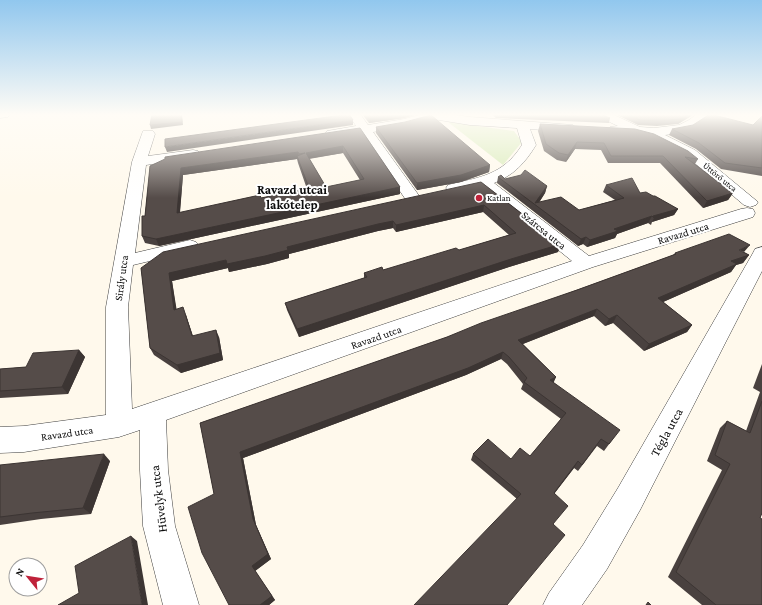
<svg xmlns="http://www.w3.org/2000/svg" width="762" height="605" font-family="'Crimson Pro',serif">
  <rect width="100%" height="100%" fill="#fff9ec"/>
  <path fill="#d6eab5" d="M 448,122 L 514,131 L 522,142 L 503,165 Z"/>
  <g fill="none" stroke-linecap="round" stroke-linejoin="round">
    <defs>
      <path id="minor" d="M 0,114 L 10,114 L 8,117 L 0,118 Z
        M 348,114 L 360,114 L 368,125 L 404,119 L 423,114 L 448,114 L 470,117 L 573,125 L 574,128 L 573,131 L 568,132 L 530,129 L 536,145 C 525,163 514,175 494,183 L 589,256 L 741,209 L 747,208 L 753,209 L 755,213 L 753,217 L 593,267 L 166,420 L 168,470 L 175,526 L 199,605 L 163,605 L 143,526 L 140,470 L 140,430 L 119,437 L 24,452 L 0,453 L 0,427 L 24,426 L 106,415 L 106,307 L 132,162 L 143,131 L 153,131 L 155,134 L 148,156 L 193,150 L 198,151 L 200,154 L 198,157 L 193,158 L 146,165 L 135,253 L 190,240 L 196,242 L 199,246 L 196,250 L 133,265 L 128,307 L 132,409 L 572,261 L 480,187 L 454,193 L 448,191 L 446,188 L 448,185 C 481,177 503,175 522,145 L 517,128 L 470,125 L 433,119 L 405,127 L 373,132 L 420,197 L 418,200 L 412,202 L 406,200 L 361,134 L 332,138 L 327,137 L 325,134 L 327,131 L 356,126 Z
        M 597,114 L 612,114 L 640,127 L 654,128 L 679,125 L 689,120 L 697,114 L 710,114 C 701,129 682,133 665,135 L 695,150 L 758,202 L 756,205 L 750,207 L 744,205 C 716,182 688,152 653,139 C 639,134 624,136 610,133 L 609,130 L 610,127 L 618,126 L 599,117 Z
        M 762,247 L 762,271 L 640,510 L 607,569 L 582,605 L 543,605 L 549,593 L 583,545 L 618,488 L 753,253 L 755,249 Z"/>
    </defs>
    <use href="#minor" stroke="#3f3f3f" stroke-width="1"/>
    <use href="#minor" fill="#fff" fill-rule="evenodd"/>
  </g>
  <path fill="#49413f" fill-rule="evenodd" d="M 362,114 L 418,114 L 404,118 L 369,123 Z
    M 457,114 L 471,114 L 470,115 Z
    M 491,114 L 600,114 L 610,118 L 609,123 L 496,118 Z
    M 615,114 L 692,114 L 691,116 L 678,124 L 657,126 L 638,125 Z
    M 762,116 L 762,176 L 721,169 L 696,149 L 669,135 L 672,129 L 753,125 Z
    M 540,124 L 698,159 L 695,164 L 733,193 L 728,200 L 703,208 L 660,163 L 608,163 L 601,150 L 575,149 L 566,162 L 557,160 L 544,151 L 538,131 Z
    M 376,127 L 490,165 L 489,172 L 461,182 L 417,190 L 376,133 Z
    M 360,128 L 400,187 L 400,194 L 159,246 L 145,243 L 142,236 L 145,216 L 150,166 ZM 343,153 L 360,180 L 326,187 L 309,159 ZM 297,159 L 298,163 L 307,189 L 261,198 L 180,213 L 183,175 Z
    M 498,177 L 505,179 L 547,186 L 545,193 L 539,202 L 579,210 L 615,200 L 603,192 L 606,185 L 653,196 L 678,209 L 674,215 L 652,222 L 651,225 L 648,223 L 617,234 L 615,238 L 587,247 L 583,244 L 578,246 L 497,183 Z
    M 481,182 L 561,244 L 558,252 L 509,267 L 299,337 L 287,310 L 285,303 L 364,278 L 364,273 L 383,270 L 459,250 L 509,235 L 483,212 L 396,232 L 393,228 L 378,231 L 289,254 L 289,258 L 267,264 L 229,272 L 228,268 L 172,281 L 176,309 L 186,315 L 193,336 L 219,337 L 223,360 L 181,373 L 154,355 L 150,348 L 141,268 Z
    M 744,252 L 749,255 L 743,263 L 736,265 L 731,272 L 663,302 L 692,325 L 687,332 L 644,351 L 613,323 L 605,326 L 594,316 L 523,344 L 556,377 L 553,382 L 615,436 L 604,451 L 597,446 L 578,471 L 574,468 L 554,494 L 517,499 L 471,460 L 473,454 L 511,459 L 530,456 L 561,419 L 521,389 L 523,384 L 507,364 L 501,359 L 466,375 L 243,458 L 256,525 L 271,559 L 255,571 L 275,600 L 269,605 L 214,494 L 200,423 L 447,337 L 673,255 L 675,253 Z
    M 79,350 L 85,357 L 68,394 L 0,398 L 0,369 L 26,367 Z
    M 762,364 L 762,513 L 760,518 L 762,605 L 702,605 L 668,577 L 722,470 L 707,461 L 720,428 L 727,421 L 746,431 L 760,392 L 753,388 Z
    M 110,461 L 91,514 L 41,519 L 0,525 L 0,465 Z"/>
  <path fill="#3c3533" d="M 181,114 L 182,114 L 183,125 L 151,129 L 150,125 Z
    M 398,114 L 418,114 L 404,118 L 369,123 L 369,119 Z
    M 689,114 L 692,114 L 691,116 L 678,124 L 680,119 Z
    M 353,120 L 353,125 L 167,152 L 165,147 Z
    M 577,142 L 575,149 L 566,162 L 568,155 Z
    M 343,146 L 343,153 L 306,159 L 306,153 Z
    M 298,152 L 299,158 L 297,156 L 297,159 L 183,175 L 179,221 L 177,213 L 181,168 Z
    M 490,165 L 489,172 L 461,182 L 417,190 L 417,183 Z
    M 547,186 L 545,193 L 537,206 L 535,203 Z
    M 400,187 L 400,194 L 159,246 L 156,239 Z
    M 733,193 L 728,200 L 703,208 L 707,201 Z
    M 484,205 L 483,212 L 396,232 L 396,225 Z
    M 678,209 L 674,215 L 652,222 L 654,218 L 653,216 Z
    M 652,216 L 648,223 L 617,234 L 615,238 L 587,247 L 590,240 L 614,229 Z
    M 393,221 L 393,228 L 378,231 L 289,254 L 289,258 L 267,264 L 229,272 L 228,268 L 172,281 L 178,318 L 174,310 L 169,273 L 287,247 L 378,224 Z
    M 586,237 L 583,244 L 578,246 L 581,239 Z
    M 561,244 L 558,252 L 509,267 L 299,337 L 297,329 L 511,259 Z
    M 750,245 L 744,252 L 739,250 Z
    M 749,255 L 743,263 L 736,265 L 731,272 L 654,306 L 658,298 L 731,261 Z
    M 183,307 L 186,315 L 195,343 L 192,336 Z
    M 597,309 L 594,316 L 515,347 L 518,340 Z
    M 617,315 L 613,323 L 605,326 L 609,319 Z
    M 692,325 L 687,332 L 644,351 L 649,344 Z
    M 216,330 L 219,337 L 223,360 L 181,373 L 177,365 Z
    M 79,350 L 85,357 L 68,394 L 62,387 Z
    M 503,352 L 501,359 L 466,375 L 243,458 L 256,525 L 271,559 L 255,571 L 275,600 L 269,605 L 260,605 L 252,566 L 253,519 L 240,452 Z
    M 556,377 L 553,384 L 550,380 Z
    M 104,454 L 110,461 L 91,514 L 83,508 Z
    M 578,461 L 574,468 L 550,499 L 554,493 Z
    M 131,536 L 137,541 L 148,605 L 142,605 Z"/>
  <path fill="#554c49" stroke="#3c3533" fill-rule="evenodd" d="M 152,114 L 181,114 L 182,122 L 150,125 Z
    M 343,114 L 349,114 L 353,120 L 165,147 L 165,139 L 343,115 Z
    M 365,114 L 398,114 L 369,119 Z
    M 516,114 L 600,114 L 610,118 Z
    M 627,114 L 689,114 L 680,119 L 659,121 L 640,120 Z
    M 710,114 L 753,125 L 762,116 L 762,168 L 725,163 L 699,143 L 672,129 L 693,125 Z
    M 431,115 L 490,165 L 461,175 L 417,183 L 376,127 L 405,122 Z
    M 540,124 L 635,129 L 654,134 L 688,151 L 698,159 L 685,157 L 733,193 L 707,201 L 663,156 L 611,156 L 604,143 L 577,142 L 568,155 L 559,153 L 546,144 Z
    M 360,128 L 400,187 L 156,239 L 142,236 L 142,216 L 145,216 L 150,166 L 165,159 L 165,157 ZM 343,146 L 364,179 L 326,187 L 306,153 ZM 298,152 L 299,154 L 305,153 L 297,156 L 309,188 L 261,198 L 260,195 L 177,213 L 181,168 Z
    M 525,170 L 547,186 L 535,203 L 561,197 L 579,210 L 624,198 L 606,185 L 632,178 L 640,193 L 646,192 L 653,196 L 655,196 L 678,209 L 653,216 L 654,218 L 652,216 L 614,229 L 618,231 L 590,240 L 586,237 L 581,239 L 498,177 L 501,175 L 505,179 L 521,175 Z
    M 481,182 L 561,244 L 511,259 L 297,329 L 285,303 L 367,277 L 364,273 L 382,267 L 383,270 L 456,248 L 459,250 L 516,233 L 484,205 L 396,225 L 393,221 L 378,224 L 287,247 L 288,250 L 265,256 L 227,264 L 226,260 L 169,273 L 174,310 L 183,307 L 192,336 L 216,330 L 220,353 L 177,365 L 150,348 L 141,268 L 163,252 Z
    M 729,234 L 750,245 L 739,250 L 749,255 L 731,261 L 737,264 L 658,298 L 692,325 L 649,344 L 617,315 L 609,319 L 597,309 L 518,340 L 556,377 L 550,380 L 620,430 L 609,444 L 601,439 L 582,465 L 578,461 L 554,493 L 568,506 L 553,524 L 565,535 L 507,605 L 414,605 L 521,494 L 473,454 L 488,439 L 511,459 L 520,448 L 530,456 L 566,413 L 524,382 L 527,378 L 509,357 L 503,352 L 468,368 L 240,452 L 253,519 L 268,554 L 252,566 L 272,596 L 260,605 L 229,605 L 202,553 L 188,507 L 214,494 L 200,423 L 447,337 L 481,323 L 577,290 L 676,254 L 675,253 Z
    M 79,350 L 62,387 L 0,391 L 0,369 L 26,367 L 33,353 Z
    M 762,401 L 762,513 L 760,518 L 762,519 L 762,605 L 716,605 L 676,572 L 730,464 L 715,455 L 727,421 L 750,433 Z
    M 104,454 L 83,508 L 32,513 L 0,517 L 0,465 Z
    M 131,536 L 142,605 L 58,605 L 79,593 L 75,566 Z
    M 648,602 L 651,605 L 646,605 Z"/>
  <linearGradient id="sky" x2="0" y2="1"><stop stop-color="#91c7ee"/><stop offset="0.58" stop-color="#fffcf6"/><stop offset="1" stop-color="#fffcf6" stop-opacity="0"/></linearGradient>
  <rect width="762" height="198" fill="url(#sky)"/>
  <circle fill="#bf223a" stroke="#fff" stroke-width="1.5" cx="479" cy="198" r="4"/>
  <g text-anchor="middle" stroke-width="4" stroke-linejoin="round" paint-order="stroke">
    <g font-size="9" fill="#0c0c0c" stroke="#fff">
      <text transform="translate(720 177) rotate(39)" y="3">Úttörő utca</text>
    </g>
    <g font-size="9" fill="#0c0c0c" stroke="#fff" text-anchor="start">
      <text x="487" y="201">Katlan</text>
    </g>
    <g font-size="11" fill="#0c0c0c" stroke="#fff">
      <text transform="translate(544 230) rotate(39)" y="4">Szárcsa utca</text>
      <text transform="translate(683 233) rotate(-17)" y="4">Ravazd utca</text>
      <text transform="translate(121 278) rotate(-82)" y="4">Sirály utca</text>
      <text transform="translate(376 337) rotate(-19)" y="4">Ravazd utca</text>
      <text transform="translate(67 433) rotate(-8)" y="4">Ravazd utca</text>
    </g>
    <g font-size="13" font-weight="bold" fill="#0c0c0c" stroke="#fff">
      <text x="292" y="194">Ravazd utcai<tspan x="292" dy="15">lakótelep</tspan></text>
    </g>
    <g font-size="13" fill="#0c0c0c" stroke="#fff">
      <text transform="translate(666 432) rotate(-61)" y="5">Tégla utca</text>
      <text transform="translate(158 499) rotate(-97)" y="5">Hüvelyk utca</text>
    </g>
  </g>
  <g transform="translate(28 577) rotate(300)"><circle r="19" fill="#ffffff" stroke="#9e9e9e"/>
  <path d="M0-3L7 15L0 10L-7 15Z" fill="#bf223a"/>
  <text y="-6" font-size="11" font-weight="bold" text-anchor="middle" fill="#0c0c0c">N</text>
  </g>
</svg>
